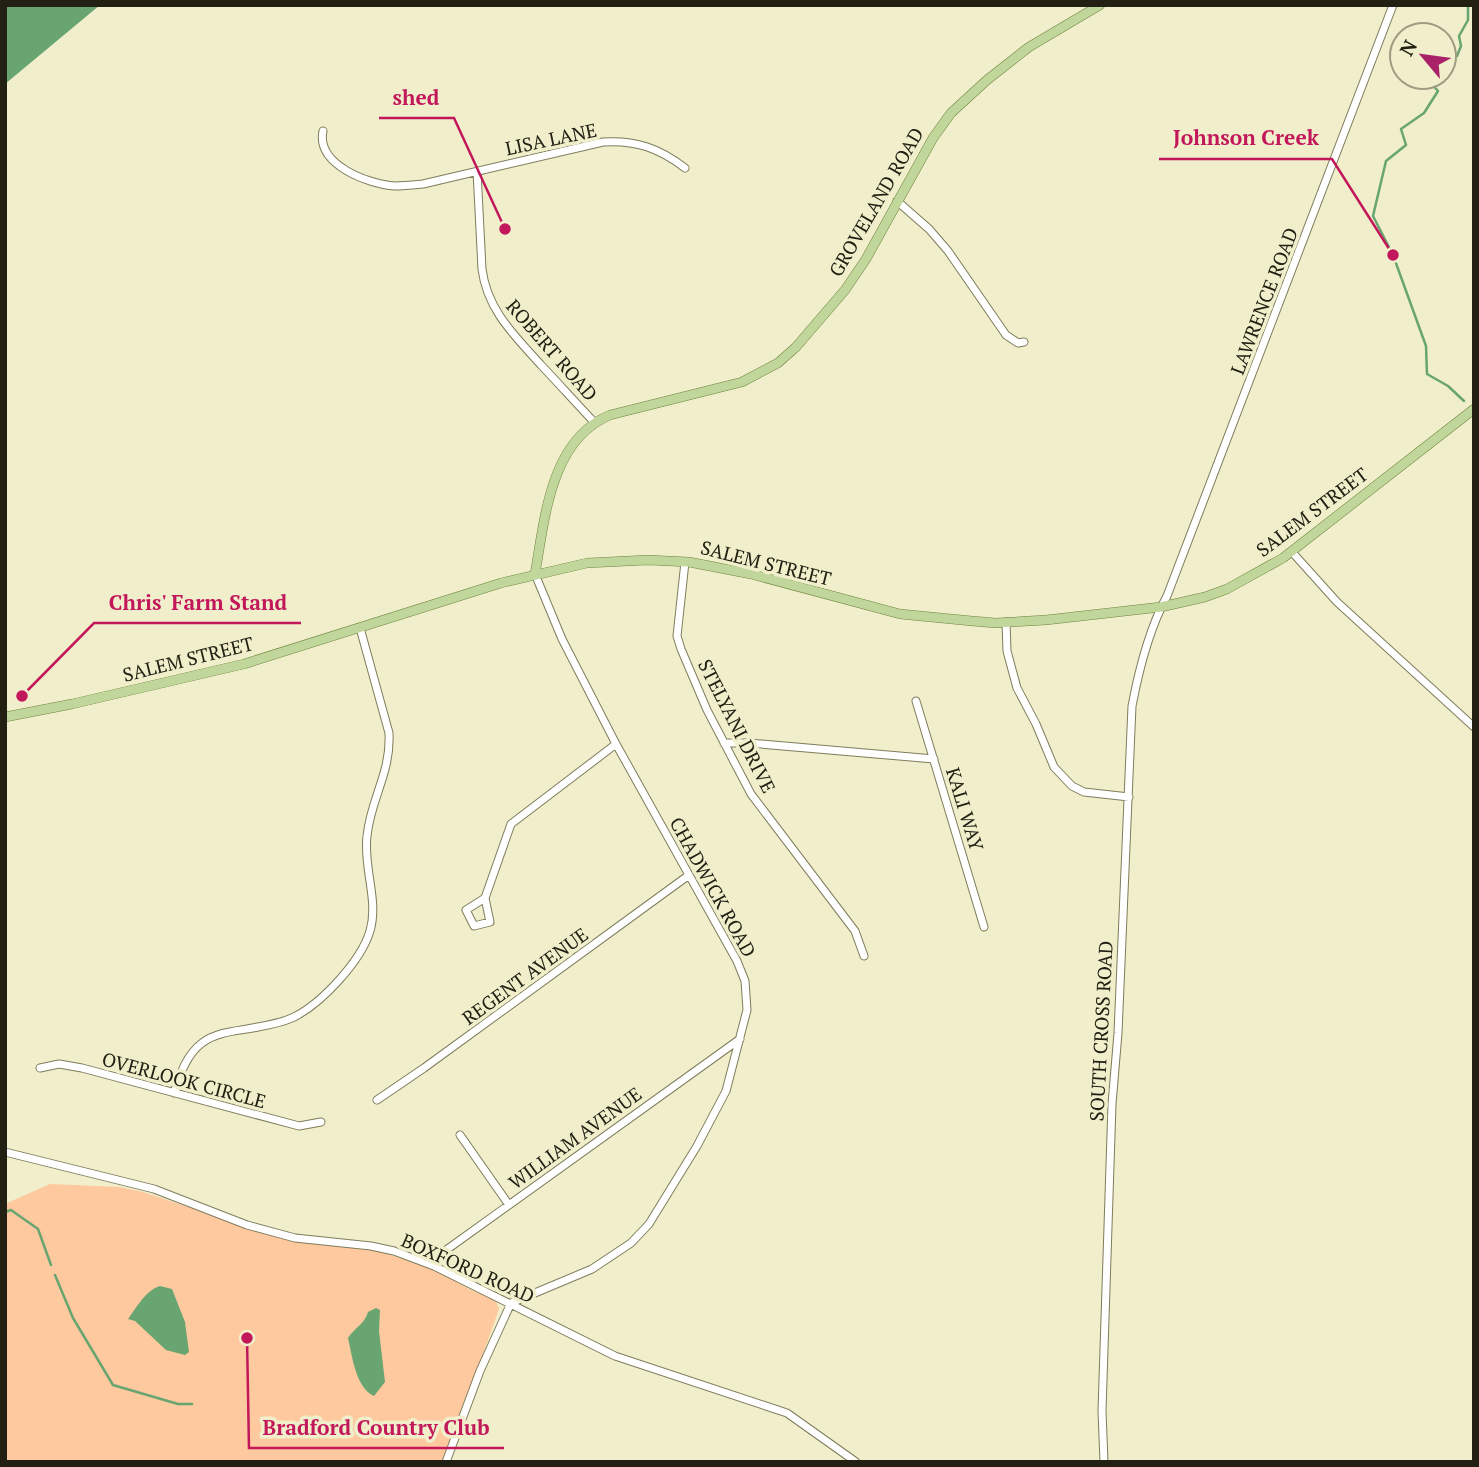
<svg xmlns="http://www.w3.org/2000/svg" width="1479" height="1467" font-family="'PT Serif',serif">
  <rect width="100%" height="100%" fill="#f1eecb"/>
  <path fill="#fec99e" d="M 50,1184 L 119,1187 L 143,1192 L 284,1239 L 375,1250 L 434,1269 L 469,1289 L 496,1301 L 499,1309 L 445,1462 L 5,1462 L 5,1204 Z"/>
  <path fill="#69a570" d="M 5,5 L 100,5 L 5,84 Z
    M 160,1286 L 172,1289 L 185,1322 L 189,1352 L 185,1355 L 166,1350 L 135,1321 L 128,1319 C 137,1307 146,1290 160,1286 Z
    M 376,1308 L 380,1310 L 379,1331 L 385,1382 L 374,1396 C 356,1388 352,1356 348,1338 C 355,1327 364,1325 368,1312 Z"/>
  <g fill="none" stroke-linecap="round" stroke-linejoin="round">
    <path stroke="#69a570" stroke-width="2.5" d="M 1444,56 L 1457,56 L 1461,46 L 1459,36 L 1468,20 L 1468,5
      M 1429,77 L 1428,80 L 1438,91 L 1424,113 L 1401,129 L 1406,145 L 1386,161 L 1373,216 L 1393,255 L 1426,346 L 1427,374 L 1448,386 L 1464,401
      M 5,1212 L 11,1210 L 38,1229 L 51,1265
      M 55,1275 L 73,1318 L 113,1385 L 178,1404 L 192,1404"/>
    <defs>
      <path id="minor" d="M 323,131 C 316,165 368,184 395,186 C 404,186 413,185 423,184 L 603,142 C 636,140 659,148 685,168
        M 477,171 L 482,269 C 487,310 515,336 541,365 C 559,384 576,403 594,422
        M 897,201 L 929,229 L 948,251 L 1006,335 L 1018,343 L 1024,342
        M 1292,552 L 1337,602 L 1474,727
        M 685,562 L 677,636 L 681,649 L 707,710 L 751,794 L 855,931 L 864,956
        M 1006,622 L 1007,651 L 1017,688 L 1036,724 L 1054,767 L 1072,786 L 1084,792 L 1129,797
        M 916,701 L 984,927
        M 724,743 L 749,743 L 934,759
        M 485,898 L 490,922 L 474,926 L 466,910 L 485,898 L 511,824 L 616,744
        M 40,1068 L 59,1064 L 82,1068 L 299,1126 L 321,1122
        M 174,1093 C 180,1075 186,1055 202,1043 C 217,1031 240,1031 258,1027 C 269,1025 284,1022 294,1017 C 322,1003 361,961 370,931 C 379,900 363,868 367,836 C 371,797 391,774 389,733 L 360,628
        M 377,1100 L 424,1068 L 689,875
        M 460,1135 L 509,1205
        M 5,1152 L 154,1189 L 247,1225 L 295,1238 L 371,1246 L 394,1251 L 434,1266 L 615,1356 L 787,1413 L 856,1462
        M 431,1265 L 442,1253 L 740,1039
        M 446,1462 L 480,1371 L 511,1303 L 592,1269 L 631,1243 L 649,1224 L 697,1146 L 726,1091 L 747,1010 L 745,981 L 737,961 L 616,744 L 562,639 L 535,574
        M 1104,1462 L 1102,1411 L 1112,1104 L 1118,1033 L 1132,706 C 1139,669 1149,629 1167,596 L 1393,5"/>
      <path id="major" d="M 535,574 C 545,518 550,440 610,415 L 742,382 L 778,363 L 796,347 L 845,290 L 866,259 L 933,138 L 951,113 L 987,80 L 1029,47 L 1100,5
        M 5,717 L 72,704 L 244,664 L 501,583 L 587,563 L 648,560 L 689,562 L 751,574 L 900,614 L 972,621 L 996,623 L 1046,620 L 1161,607 L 1205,597 L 1227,589 L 1283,558 L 1474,409"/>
    </defs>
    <use href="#minor" stroke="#7f7c5c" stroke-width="9"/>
    <use href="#major" stroke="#6e843f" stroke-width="10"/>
    <use href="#minor" stroke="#fff" stroke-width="7"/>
    <use href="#major" stroke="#c1d69a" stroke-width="9"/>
  </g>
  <g text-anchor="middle" stroke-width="7" stroke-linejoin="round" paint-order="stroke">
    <g font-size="19" fill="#212013" stroke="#f1eecb">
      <text transform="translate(551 139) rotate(-12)" y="7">LISA LANE</text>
      <text transform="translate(876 202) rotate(-60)" y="7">GROVELAND ROAD</text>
      <text transform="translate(1264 301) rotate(-69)" y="7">LAWRENCE ROAD</text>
      <text transform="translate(552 350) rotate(49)" y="7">ROBERT ROAD</text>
      <text transform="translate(1312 512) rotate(-37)" y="7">SALEM STREET</text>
      <text transform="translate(766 563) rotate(14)" y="7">SALEM STREET</text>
      <text transform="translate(188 659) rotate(-14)" y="7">SALEM STREET</text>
      <text transform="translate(737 726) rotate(63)" y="7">STELYANI DRIVE</text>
      <text transform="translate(965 809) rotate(73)" y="7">KALI WAY</text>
      <text transform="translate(713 887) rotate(61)" y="7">CHADWICK ROAD</text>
      <text transform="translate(525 976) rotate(-36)" y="7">REGENT AVENUE</text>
      <text transform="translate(1101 1031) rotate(-87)" y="7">SOUTH CROSS ROAD</text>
      <text transform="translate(184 1080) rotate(15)" y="7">OVERLOOK CIRCLE</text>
      <text transform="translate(575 1138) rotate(-36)" y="7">WILLIAM AVENUE</text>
      <text transform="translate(468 1268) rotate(24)" y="7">BOXFORD ROAD</text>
    </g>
  </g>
  <path fill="none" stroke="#c2185b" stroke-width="2.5" d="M505 229L454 118H379M1393 255L1332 159H1159M22 696L94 623H301M247 1338L249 1448H504"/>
  <g fill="#c2185b" stroke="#f1eecb" stroke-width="2.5">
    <circle cx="505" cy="229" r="7"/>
    <circle cx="1393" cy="255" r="7"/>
    <circle cx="22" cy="696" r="7"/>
    <circle cx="247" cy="1338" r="7"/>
  </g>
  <g font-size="21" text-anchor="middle" font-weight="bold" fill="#c2185b" stroke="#f1eecb" stroke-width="7" stroke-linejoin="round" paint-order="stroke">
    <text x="416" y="105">shed</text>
    <text x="1246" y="145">Johnson Creek</text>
    <text x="198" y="610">Chris' Farm Stand</text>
    <text x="376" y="1435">Bradford Country Club</text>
  </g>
  <rect width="1479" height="1467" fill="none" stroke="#212013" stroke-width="14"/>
  <g transform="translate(1423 56) rotate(299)"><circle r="33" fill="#f1eecb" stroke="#9e9c81" stroke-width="2"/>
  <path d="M0-5L12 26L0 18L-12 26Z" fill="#a92269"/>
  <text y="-10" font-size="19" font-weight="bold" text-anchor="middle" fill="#212013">N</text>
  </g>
</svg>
